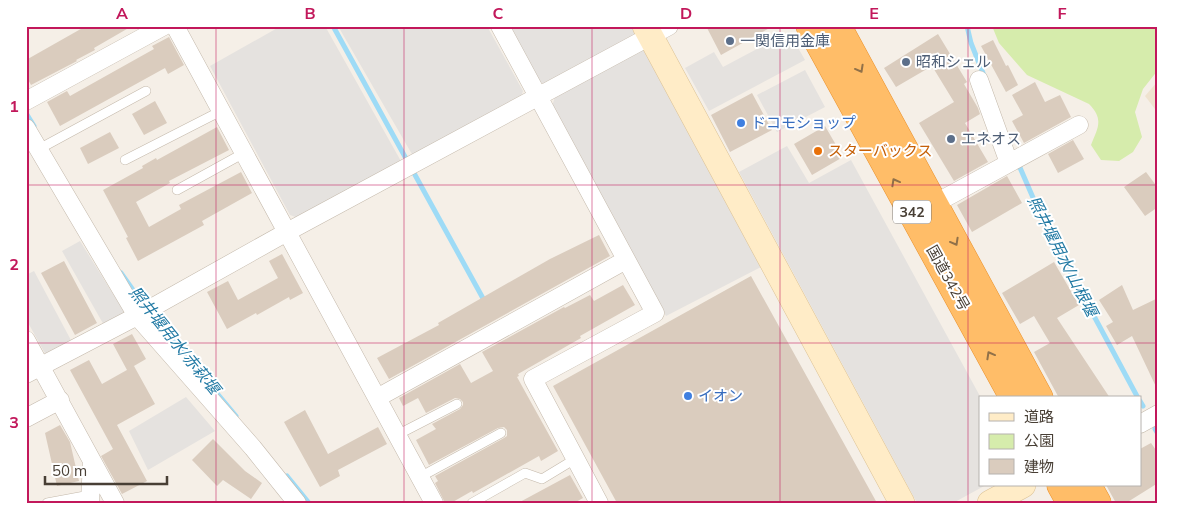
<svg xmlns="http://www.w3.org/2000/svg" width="1184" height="529" font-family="Mulish,'Noto Sans JP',sans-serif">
  <rect width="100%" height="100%" fill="#f5efe7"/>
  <path fill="#efe3cf" d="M 1158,81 L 1158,113 L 1145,96 Z"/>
  <path fill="#d6ecac" d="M 992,26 L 1158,26 L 1158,70 L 1143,89 L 1135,112 L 1142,137 L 1133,152 L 1119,161 L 1101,160 L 1091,145 C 1098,128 1104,119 1089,104 L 1027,75 L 999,43 Z"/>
  <path fill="#e5e2df" d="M 281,26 L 325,26 L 402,163 L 298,218 L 290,215 L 210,66 Z
    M 338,26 L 487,26 L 523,91 L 521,97 L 413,156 Z
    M 508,26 L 631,26 L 636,35 L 547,84 L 539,82 Z
    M 789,32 L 805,60 L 709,111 L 685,68 L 714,52 L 723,67 Z
    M 644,48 L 761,267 L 666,316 L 551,109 L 555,97 Z
    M 805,70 L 825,107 L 777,132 L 757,95 Z
    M 787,146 L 809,183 L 851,160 L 981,398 L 980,485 L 986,485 L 953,503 L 917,503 L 739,172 Z
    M 80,241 L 126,315 L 105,327 L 62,251 Z
    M 34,271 L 73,344 L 47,357 L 26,319 L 26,275 Z
    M 186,397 L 215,431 L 148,470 L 129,431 Z"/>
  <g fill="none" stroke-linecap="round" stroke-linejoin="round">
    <path stroke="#9edbf6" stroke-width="5" d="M 333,26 L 485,302
      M 967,26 L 971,43 L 985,78
      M 26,113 L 34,126
      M 1018,163 L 1044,223 L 1138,398
      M 121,273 L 145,307
      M 150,313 L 236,416
      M 1140,401 L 1143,406
      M 1155,429 L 1158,434
      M 287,476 L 309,503"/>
  </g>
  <path fill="#daccbe" d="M 86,26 L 132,26 L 94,48 L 95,50 L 76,60 L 77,61 L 31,85 L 26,76 L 26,60 Z
    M 706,26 L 773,26 L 721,55 Z
    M 938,34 L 967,82 L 964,84 L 978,108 L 980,114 L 965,123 L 988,162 L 954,181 L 919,123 L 954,102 L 932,66 L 896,87 L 884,68 Z
    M 169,37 L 184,65 L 168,74 L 165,68 L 60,126 L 47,102 L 67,91 L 70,96 L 154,49 L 152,46 Z
    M 993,40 L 1006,66 L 1008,65 L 1018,85 L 1006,92 L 981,46 Z
    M 1035,82 L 1045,102 L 1060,95 L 1071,117 L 1024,143 L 1012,121 L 1023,115 L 1012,95 Z
    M 752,93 L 772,130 L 730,152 L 711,115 Z
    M 155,101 L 167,123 L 144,135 L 132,114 Z
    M 825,126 L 843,157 L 812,175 L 794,144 Z
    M 217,127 L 229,150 L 169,181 L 170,183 L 136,202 L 149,227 L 181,209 L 179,205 L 241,172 L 252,193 L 202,221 L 204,225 L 138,261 L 126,238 L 128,237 L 103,190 L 143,168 L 142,166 L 156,158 L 157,160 Z
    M 110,132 L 119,148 L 88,164 L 80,148 Z
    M 1073,140 L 1084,159 L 1058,173 L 1048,154 Z
    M 1146,172 L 1158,188 L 1158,207 L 1145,216 L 1124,187 Z
    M 1007,176 L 1022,203 L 972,232 L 957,205 Z
    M 599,235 L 610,256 L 389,379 L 377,358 L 439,325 L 438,323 L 550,259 Z
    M 282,254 L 303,293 L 290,300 L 289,297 L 257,315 L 256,313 L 227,329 L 207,292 L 228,281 L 238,300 L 278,278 L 269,261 Z
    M 64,261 L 97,323 L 75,335 L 41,273 Z
    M 1054,262 L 1079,305 L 1057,318 L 1110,398 L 1059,398 L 1034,352 L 1050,343 L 1034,316 L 1020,324 L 1002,293 Z
    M 751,276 L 877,503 L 617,503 L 553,386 Z
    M 623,285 L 635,305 L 580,336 L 581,338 L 518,374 L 519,376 L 517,377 L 558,451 L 541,461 L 539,456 L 473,493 L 472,491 L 451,503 L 445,503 L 435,483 L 438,481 L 435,476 L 504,438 L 507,436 L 507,430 L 504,427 L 498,428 L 429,465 L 416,440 L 436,429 L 432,424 L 460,409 L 463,405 L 463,402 L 460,399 L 455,398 L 426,413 L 418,398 L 403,406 L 399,398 L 460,364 L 471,383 L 493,371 L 482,352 L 564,307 L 565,308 L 590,295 L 594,301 Z
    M 1122,285 L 1133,310 L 1158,298 L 1158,391 L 1132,336 L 1117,345 L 1106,326 L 1113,322 L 1099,300 Z
    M 132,334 L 146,359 L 127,370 L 113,344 Z
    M 89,360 L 102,384 L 134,366 L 155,404 L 117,425 L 147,481 L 122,494 L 101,456 L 113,449 L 70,370 Z
    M 305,410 L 328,454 L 378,427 L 387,444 L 338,470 L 340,476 L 320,487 L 284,422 Z
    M 60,425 L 70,442 L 79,481 L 57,486 L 45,433 Z
    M 213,439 L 245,471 L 262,483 L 251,499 L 223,480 L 217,486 L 192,460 Z
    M 1151,443 L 1158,453 L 1158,483 L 1126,503 L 1116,503 L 1106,485 L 1140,485 L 1140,449 Z
    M 570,475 L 583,498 L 574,503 L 518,503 Z"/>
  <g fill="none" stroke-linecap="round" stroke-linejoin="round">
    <defs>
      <path id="lane" d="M 39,149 L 146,91
        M 125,160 L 221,111
        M 177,190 L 244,153
        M 397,435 L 457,404
        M 420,477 L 501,433
        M 47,503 L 90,495
        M 472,503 L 525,473 L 542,479 L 575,459"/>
      <path id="street" d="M 175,26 L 434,503
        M 500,26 L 655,313 L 533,379 L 599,503
        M 979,80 L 1009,163
        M 26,101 L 164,26
        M 26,128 L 137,316 L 253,448 L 297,503
        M 934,204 L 1079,125
        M 26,340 L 115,503
        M 26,374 L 137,316 L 287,232 L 669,26
        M 377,398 L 626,260
        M 26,418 L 60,400
        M 1140,424 L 1158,414
        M 90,503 L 92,461"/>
      <path id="secondary" d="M 645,26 L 902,503
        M 990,503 L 1023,485"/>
      <path id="highway" d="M 810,26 L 1014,398
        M 837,26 L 1039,398
        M 1061,485 L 1071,503
        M 1087,485 L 1097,503"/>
    </defs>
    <use href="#lane" stroke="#c4b9ab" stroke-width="10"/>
    <use href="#street" stroke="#c4b9ab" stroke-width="19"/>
    <use href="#secondary" stroke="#dcc295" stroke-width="26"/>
    <use href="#highway" stroke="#ea912b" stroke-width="29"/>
    <use href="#lane" stroke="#fff" stroke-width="9"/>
    <use href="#street" stroke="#fff" stroke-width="18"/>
    <use href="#secondary" stroke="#ffecc7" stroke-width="25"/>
    <use href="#highway" stroke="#ffbd68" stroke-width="28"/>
  </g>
  <defs><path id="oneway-chevron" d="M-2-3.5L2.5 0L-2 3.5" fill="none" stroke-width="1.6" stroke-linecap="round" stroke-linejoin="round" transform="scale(1.25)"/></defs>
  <g stroke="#917149">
    <use href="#oneway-chevron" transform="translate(860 69) rotate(61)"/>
    <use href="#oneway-chevron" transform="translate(895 182) rotate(-119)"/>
    <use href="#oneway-chevron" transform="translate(955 242) rotate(61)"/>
    <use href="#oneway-chevron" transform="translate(990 355) rotate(-119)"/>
  </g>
  <path fill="none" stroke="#c2185b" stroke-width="1" stroke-opacity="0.55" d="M 216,26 L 216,503M 404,26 L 404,503M 592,26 L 592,503M 780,26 L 780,503M 968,26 L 968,503M 26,185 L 1158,185M 26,343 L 1158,343"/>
  <g fill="#5c6f8a" stroke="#fff" stroke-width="2">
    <circle cx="730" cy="41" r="5"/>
    <circle cx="906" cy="62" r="5"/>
    <circle cx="951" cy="139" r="5"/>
  </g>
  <g fill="#3f7fe0" stroke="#fff" stroke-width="2">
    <circle cx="741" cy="123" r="5"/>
    <circle cx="688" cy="396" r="5"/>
  </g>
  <circle fill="#e8710a" stroke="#fff" stroke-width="2" cx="818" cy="151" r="5"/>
  <g text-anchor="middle" stroke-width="4" stroke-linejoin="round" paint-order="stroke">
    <rect fill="#fff" stroke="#7f7972" stroke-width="1" x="893" y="200.5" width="38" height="23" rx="4"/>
    <g font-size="14" font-weight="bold" fill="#483f35">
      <text x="912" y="217">342</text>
    </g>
    <g font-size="15" fill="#4e5e75" stroke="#fff" text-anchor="start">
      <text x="740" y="46">一関信用金庫</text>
      <text x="916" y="67">昭和シェル</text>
      <text x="961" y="144">エネオス</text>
    </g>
    <g font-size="15" fill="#366cbe" stroke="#fff" text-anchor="start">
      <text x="751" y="128">ドコモショップ</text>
      <text x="698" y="401">イオン</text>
    </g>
    <g font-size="15" fill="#c56008" stroke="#fff" text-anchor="start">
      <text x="828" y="156">スターバックス</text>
    </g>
    <g font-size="15" fill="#483f35" stroke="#fff">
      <text transform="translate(948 278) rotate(61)" y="5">国道342号</text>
    </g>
    <g font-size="16" font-style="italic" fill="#227aa4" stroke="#fff">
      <text transform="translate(1063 256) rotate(63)" y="6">照井堰用水/山根堰</text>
      <text transform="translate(175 340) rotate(51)" y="6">照井堰用水/赤萩堰</text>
    </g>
  </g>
  <rect width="1184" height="529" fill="none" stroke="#ffffff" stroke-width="55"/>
  <rect x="979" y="396" width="162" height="90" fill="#ffffff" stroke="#b6b2ae"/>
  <rect x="989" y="413" width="25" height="8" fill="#ffecc7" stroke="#b6b2ae"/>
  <text x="1024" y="422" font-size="15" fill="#483f35">道路</text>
  <rect x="989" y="434" width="25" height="15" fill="#d6ecac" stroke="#b6b2ae"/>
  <text x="1024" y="446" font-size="15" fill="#483f35">公園</text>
  <rect x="989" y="459" width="25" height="15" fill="#daccbe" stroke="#b6b2ae"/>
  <text x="1024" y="472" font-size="15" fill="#483f35">建物</text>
  <path d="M45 476v8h122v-8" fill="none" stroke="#483f35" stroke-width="2.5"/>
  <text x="52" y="476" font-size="15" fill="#483f35" stroke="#ffffff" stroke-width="4" paint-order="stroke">50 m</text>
  <rect x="28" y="28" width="1128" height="474" fill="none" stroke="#c2185b" stroke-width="2"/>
  <g font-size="16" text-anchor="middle" font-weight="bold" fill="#c2185b">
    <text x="122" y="19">A</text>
    <text x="310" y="19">B</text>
    <text x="498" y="19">C</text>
    <text x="686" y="19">D</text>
    <text x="874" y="19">E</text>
    <text x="1062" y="19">F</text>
    <text x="14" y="112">1</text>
    <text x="14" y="270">2</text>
    <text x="14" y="428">3</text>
  </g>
</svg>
